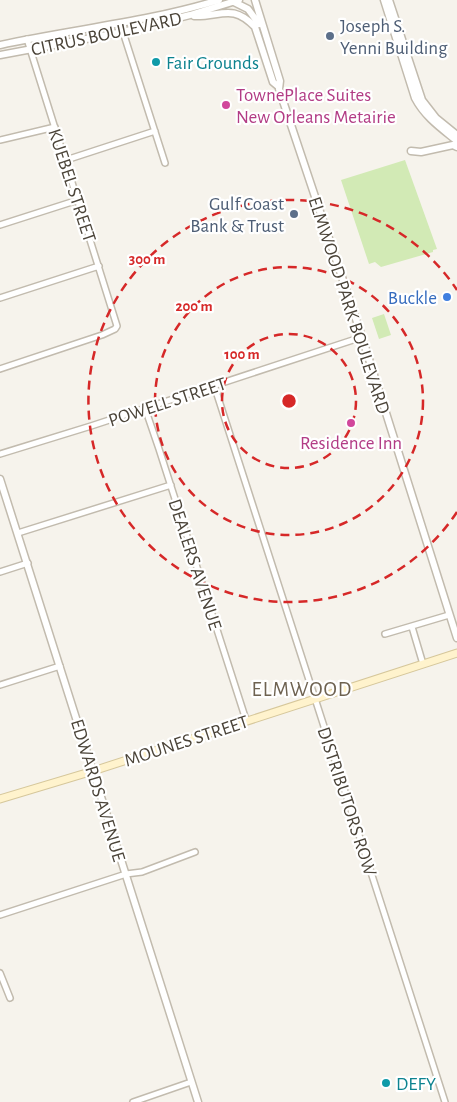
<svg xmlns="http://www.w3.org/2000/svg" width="457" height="1102" font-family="'Alegreya Sans',sans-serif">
  <rect width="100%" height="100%" fill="#f6f3ec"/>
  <path fill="#d2eab5" d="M 405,160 L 437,249 L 433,250 L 433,252 L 381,267 L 375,262 L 369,264 L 341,180 Z
    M 384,314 L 391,335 L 379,339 L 372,318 Z"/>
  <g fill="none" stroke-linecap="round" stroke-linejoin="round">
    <defs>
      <path id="minor" d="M 123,32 L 165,163
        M 0,140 L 55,127
        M 66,160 L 155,131
        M 0,225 L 78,200
        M 0,298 L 99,266
        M 0,369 L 102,335 L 115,329 L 117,326 L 27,39
        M 214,385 L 445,1102
        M 145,408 L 159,449 L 246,720
        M 0,454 L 91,426 L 362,337
        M 18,533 L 171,485
        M 0,572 L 28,563
        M 412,627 L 423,664
        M 385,634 L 449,615
        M 0,685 L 60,666
        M 0,915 L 126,874 L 142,872 L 195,852
        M 0,973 L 10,998
        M 133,1102 L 191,1082"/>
      <path id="tertiary" d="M 255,0 L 280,81 L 279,89 L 362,337 L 457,638
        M 384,0 L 415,98 C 425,117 441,128 457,141
        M 389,0 L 422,100 L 436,118 L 457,135
        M 234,2 L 248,9 L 259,24
        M 194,16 C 221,17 232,3 255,27 L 273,82 L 279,87
        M 0,45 C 73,29 148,22 219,0
        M 0,55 L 123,32 L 190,15 L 239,0
        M 411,151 L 421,152 L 453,145 L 457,147
        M 0,479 L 198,1102"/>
      <path id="secondary" d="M 0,799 L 93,771 L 457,653"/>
    </defs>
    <use href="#minor" stroke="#c2bbae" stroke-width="8"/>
    <use href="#tertiary" stroke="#c2bbae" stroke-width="9"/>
    <use href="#secondary" stroke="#d6c79b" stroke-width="9"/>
    <use href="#minor" stroke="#fff" stroke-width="5"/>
    <use href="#tertiary" stroke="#fff" stroke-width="6"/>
    <use href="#secondary" stroke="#fff3cd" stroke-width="7"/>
  </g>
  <g fill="none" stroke="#d62828" stroke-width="2.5" stroke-dasharray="9 6">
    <circle cx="289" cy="401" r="67"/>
    <circle cx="289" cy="401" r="134"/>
    <path d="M457 512A201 201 0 1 1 457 290"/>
  </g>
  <g fill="#5c6f8a" stroke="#fff" stroke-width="2">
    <circle cx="330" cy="36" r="5"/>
    <circle cx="294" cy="214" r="5"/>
  </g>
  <g fill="#0f9aa8" stroke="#fff" stroke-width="2">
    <circle cx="156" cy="62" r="5"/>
    <circle cx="386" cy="1083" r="5"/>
  </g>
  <g fill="#d1479c" stroke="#fff" stroke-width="2">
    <circle cx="226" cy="105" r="5"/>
    <circle cx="351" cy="423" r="5"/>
  </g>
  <circle fill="#3f7fe0" stroke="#fff" stroke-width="2" cx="447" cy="297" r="5"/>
  <g text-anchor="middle" stroke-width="4.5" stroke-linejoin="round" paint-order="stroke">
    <g font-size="19" fill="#4e5e75" stroke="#fff" text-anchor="start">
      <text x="340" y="32">Joseph S.<tspan x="340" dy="22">Yenni Building</tspan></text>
      <text x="284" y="210" text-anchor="end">Gulf Coast<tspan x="284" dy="22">Bank &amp; Trust</tspan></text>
    </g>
    <g font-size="19" fill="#4b4439" stroke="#fff">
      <text transform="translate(106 33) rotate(-12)" y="7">CITRUS BOULEVARD</text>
      <text transform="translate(73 185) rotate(72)" y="7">KUEBEL STREET</text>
      <text transform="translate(350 305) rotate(72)" y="7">ELMWOOD PARK BOULEVARD</text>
      <text transform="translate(167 401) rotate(-18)" y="7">POWELL STREET</text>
      <text transform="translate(196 564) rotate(72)" y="7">DEALERS AVENUE</text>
      <text transform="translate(186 740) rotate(-18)" y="7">MOUNES STREET</text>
      <text transform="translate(99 790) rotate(73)" y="7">EDWARDS AVENUE</text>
      <text transform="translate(348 801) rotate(72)" y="7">DISTRIBUTORS ROW</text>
    </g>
    <g font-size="19" fill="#0d838f" stroke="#fff" text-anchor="start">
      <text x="166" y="69">Fair Grounds</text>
      <text x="396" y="1090">DEFY</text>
    </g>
    <g font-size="19" fill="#b23c85" stroke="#fff" text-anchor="start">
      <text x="236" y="101">TownePlace Suites<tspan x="236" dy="22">New Orleans Metairie</tspan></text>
      <text x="351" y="449" text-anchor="middle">Residence Inn</text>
    </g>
    <g font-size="19" fill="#366cbe" stroke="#fff" text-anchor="end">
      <text x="437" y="304">Buckle</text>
    </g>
    <g font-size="21" letter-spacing="1" fill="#6e6250" stroke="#fff">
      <text x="302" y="696">ELMWOOD</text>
    </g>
  </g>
  <circle cx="289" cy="401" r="8" fill="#d62828" stroke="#fff" stroke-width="2.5"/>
  <g font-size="15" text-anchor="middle" font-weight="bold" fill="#d62828" stroke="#fff" stroke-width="4.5" stroke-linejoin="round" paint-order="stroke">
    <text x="147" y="264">300 m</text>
    <text x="194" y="311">200 m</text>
    <text x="242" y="359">100 m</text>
  </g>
</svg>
